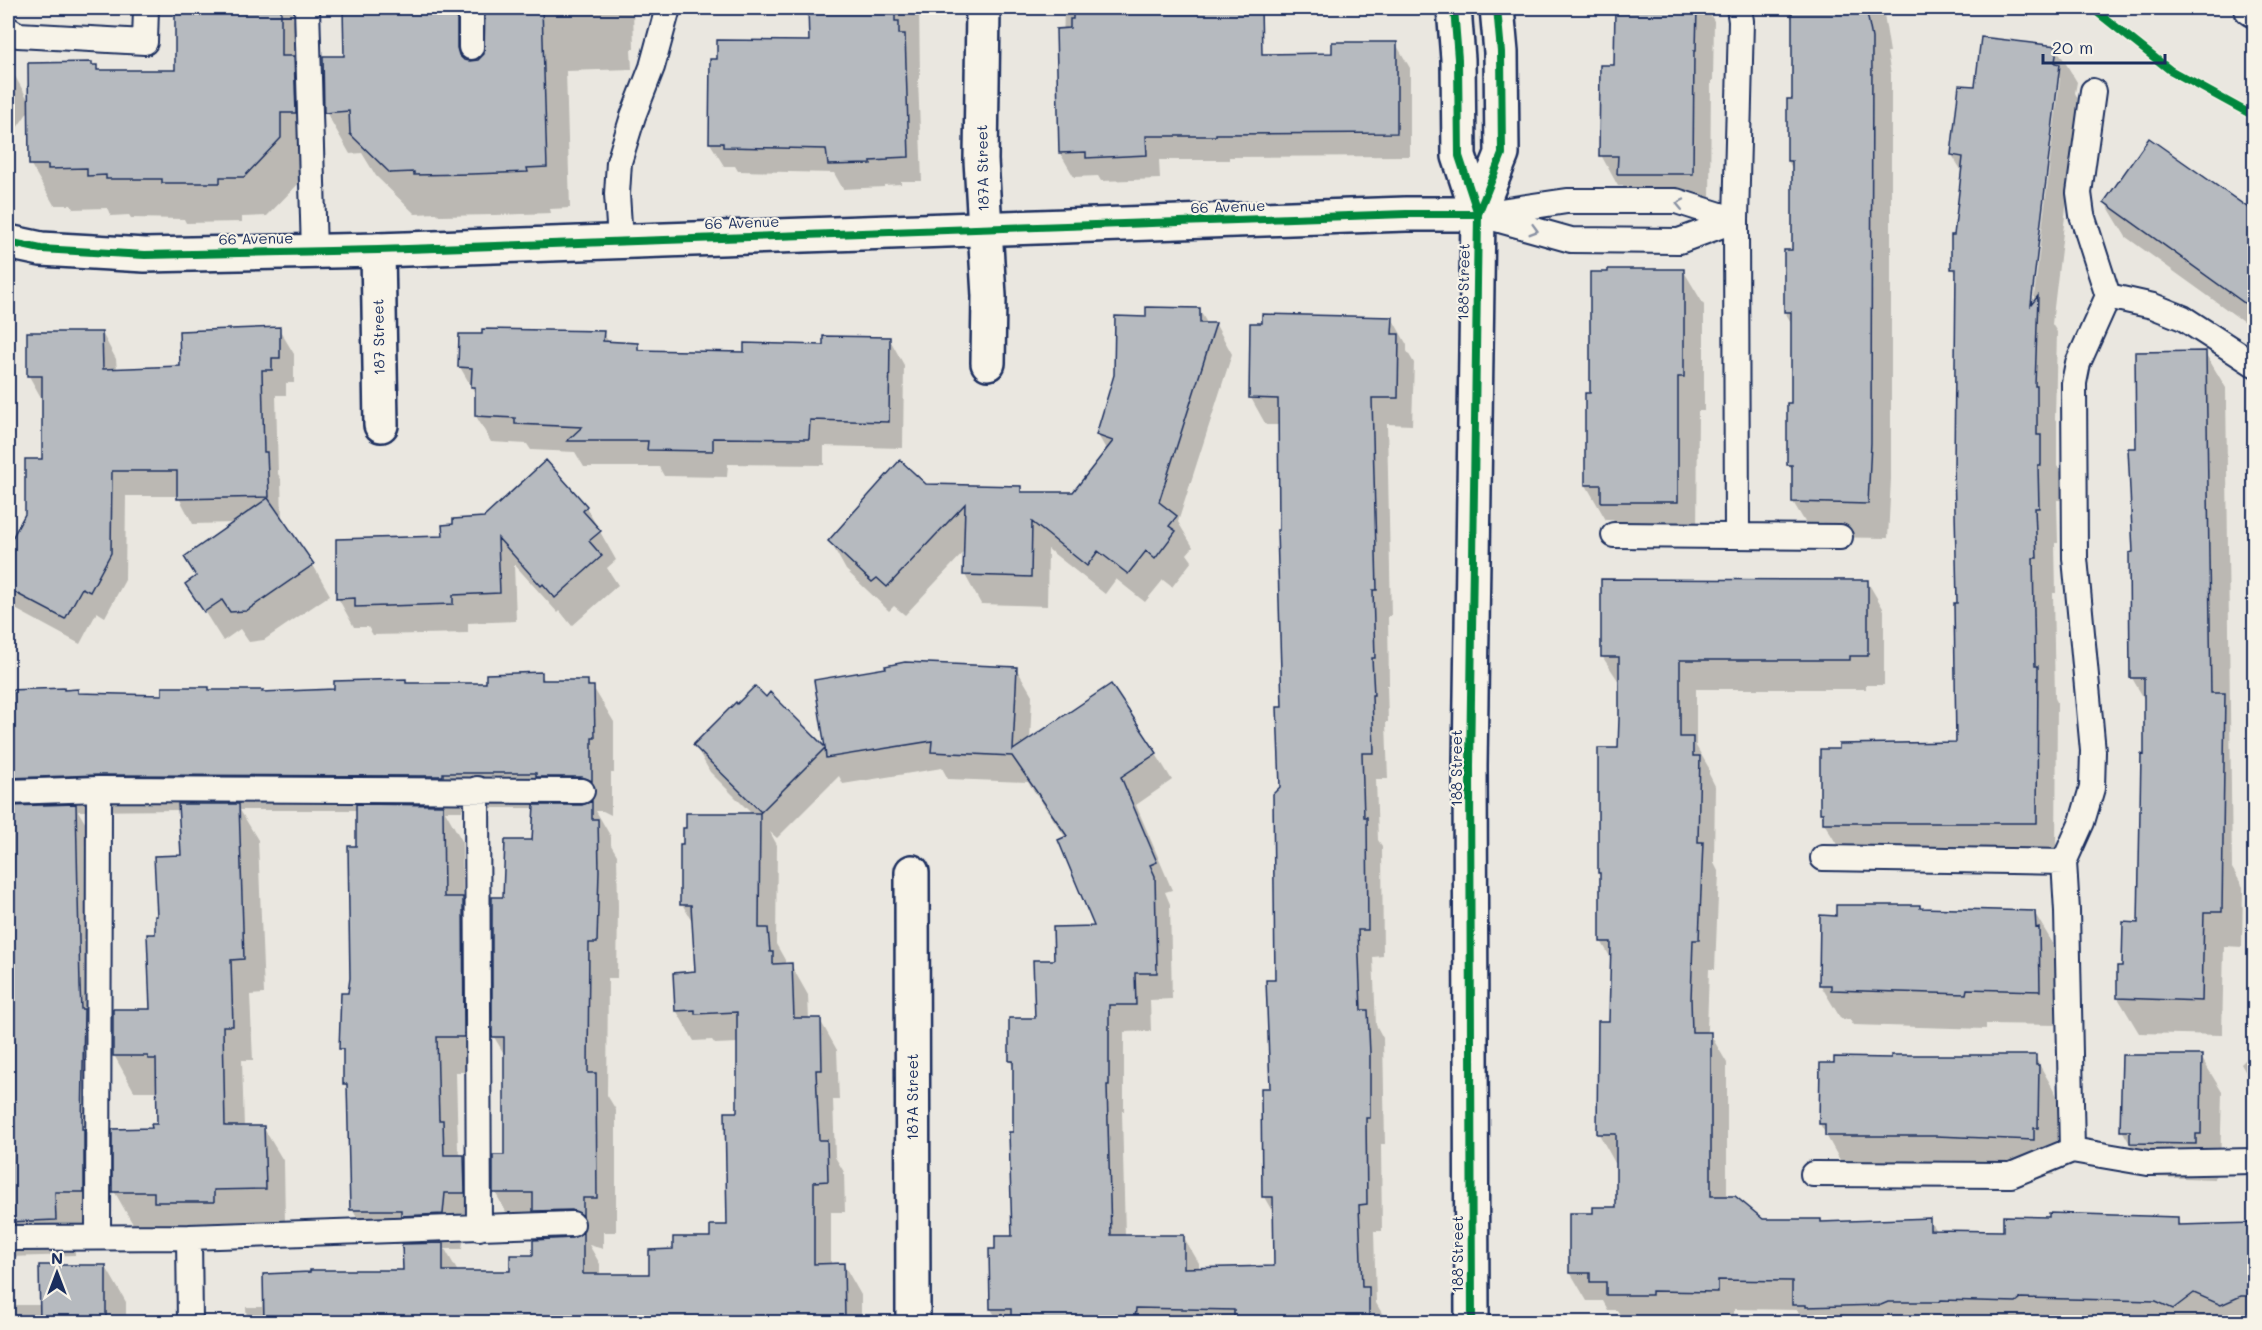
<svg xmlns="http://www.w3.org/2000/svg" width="2262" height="1330" font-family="Mali,sans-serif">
  <rect width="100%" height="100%" fill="#eae7e0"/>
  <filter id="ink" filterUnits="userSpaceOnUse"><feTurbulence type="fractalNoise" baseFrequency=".0167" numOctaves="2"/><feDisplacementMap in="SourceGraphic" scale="12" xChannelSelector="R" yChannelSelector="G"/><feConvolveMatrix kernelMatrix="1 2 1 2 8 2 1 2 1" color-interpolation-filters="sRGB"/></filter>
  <g filter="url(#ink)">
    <path fill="#0003" fill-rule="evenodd" d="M 59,8 L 173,8 L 61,10 Z
      M 176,8 L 292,8 L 293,19 L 296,25 L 304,178 L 267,216 L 242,217 L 242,222 L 186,223 L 184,219 L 131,218 L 129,215 L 111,216 L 107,208 L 73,209 L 71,205 L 54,205 L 31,165 L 30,109 L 8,141 L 8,68 L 12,71 L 30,103 L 91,63 L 99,72 L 176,72 Z
      M 344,8 L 633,8 L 634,49 L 631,49 L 632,69 L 566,71 L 570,208 L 550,209 L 551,213 L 495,215 L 439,216 L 437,213 L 415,214 L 376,176 L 362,153 L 350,154 L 326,112 L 345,57 ZM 486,39 L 484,55 L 480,59 L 480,50 L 482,42 Z
      M 810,8 L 919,8 L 920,78 L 918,79 L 922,181 L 901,181 L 901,184 L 884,185 L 884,187 L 843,189 L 834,173 L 738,171 L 735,166 L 724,166 L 710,143 L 810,43 Z
      M 1064,8 L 1159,8 L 1159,55 L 1334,54 L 1396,44 L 1410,68 L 1410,156 L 1229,157 L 1229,160 L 1159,160 L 1160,179 L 1101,181 L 1098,176 L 1074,177 L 1060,153 Z
      M 1618,8 L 1710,8 L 1710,14 L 1714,21 L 1713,81 L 1711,81 L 1710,204 L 1636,204 L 1626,186 L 1618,186 L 1601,155 L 1616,67 Z
      M 1786,8 L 1883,8 L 1890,52 L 1887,52 L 1891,74 L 1891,479 L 1888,538 L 1814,537 L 1793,502 L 1794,474 L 1788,464 L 1793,404 L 1793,326 L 1785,312 L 1794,251 L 1794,171 L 1788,161 L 1794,101 L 1794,23 Z
      M 2056,47 L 2077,82 L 2075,93 L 2079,100 L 2052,324 L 2057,332 L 2055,419 L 2057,422 L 2057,465 L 2061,472 L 2061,500 L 2057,500 L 2058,543 L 2055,543 L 2056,593 L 2053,593 L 2055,698 L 2057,702 L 2056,858 L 1845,858 L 1824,823 L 1821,813 L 1958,743 L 1957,276 L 1953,268 L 1963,173 L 1952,155 L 1977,88 ZM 2057,78 L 2060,78 L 2032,313 L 2029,313 Z
      M 2149,140 L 2254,214 L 2254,329 L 2126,237 L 2105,202 Z
      M 1683,270 L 1704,305 L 1704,411 L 1698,411 L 1697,537 L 1623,536 L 1613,520 L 1606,520 L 1586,485 L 1591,394 Z
      M 1199,309 L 1208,325 L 1216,325 L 1232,354 L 1178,522 L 1193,547 L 1187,554 L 1192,561 L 1172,587 L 1163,580 L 1145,602 L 1116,579 L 1105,594 L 1048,549 L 1047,606 L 981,604 L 965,575 L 965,551 L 905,615 L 894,606 L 889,611 L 846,570 L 830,541 L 925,486 L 1020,487 L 1024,494 L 1073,494 L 1107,451 L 1098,435 L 1148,319 Z
      M 1392,318 L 1407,345 L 1407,351 L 1414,363 L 1412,425 L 1387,424 L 1391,616 L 1388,616 L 1389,685 L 1387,685 L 1388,722 L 1386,722 L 1388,779 L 1376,779 L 1378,840 L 1382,846 L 1383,956 L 1373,957 L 1376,1025 L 1383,1038 L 1385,1144 L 1381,1144 L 1382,1231 L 1374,1231 L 1376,1303 L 1383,1315 L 1383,1322 L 999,1322 L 991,1309 L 996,1251 L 1013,1237 L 1014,1068 L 1010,1061 L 1036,1019 L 1055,962 L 1097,927 L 1066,838 L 1028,782 L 948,779 L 942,768 L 843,784 L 839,776 L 777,838 L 770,832 L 777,845 L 776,944 L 785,960 L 785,965 L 791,965 L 808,995 L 809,1020 L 820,1020 L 837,1050 L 839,1100 L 833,1100 L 835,1157 L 844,1172 L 845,1212 L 831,1212 L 831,1265 L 844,1265 L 861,1295 L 861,1322 L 247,1322 L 246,1307 L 262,1307 L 262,1303 L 405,1272 L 404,1244 L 372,1244 L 352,1209 L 349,1091 L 345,1084 L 345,1056 L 341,1049 L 349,994 L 357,848 L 357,810 L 240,810 L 258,840 L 264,994 L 250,995 L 253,1060 L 242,1060 L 244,1128 L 263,1127 L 284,1162 L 285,1223 L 134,1226 L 114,1191 L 154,1130 L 159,1126 L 158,1091 L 134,1091 L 114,1055 L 151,1010 L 157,935 L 183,856 L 180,810 L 78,811 L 96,841 L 103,1226 L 74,1226 L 75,1255 L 8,1257 L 8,691 L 63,690 L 64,691 L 77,691 L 80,695 L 163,697 L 209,691 L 262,691 L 263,693 L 336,691 L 405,681 L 408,685 L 488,685 L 541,674 L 545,681 L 587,681 L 591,687 L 593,687 L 614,722 L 614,773 L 611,773 L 611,815 L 603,811 L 596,811 L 611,837 L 611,845 L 617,855 L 618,907 L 617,978 L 608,978 L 607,1095 L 616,1110 L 616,1232 L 603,1232 L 603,1249 L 589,1245 L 600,1264 L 600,1276 L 651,1276 L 675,1251 L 711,1239 L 729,1227 L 739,1113 L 738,1043 L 715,1044 L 712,1040 L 694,1041 L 676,1010 L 696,973 L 694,924 L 682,904 L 753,815 L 710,772 L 695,745 L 737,706 L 766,699 L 770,695 L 827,752 L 1016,668 L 1032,695 L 1030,741 L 1110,687 L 1156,754 L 1172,780 L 1136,805 L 1172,890 L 1165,892 L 1170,904 L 1172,999 L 1150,1000 L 1151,1031 L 1124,1032 L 1124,1111 L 1122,1111 L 1125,1236 L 1183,1236 L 1199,1263 L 1199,1269 L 1276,1267 L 1275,1216 L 1264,1197 L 1276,981 L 1284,709 L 1280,425 L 1266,425 L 1251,398 ZM 462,808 L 535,808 L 533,841 L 504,899 L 494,1037 L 506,1057 L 506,1157 L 495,1192 L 515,1228 L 544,1228 L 551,1240 L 534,1257 L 511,1272 L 458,1272 L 445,1249 L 462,1249 L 465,1228 L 484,1192 L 458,1149 L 456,1072 L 483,1072 L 483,934 L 463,900 L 462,841 L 445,811 L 462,811 Z
      M 279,329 L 294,354 L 294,383 L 286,383 L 286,395 L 276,395 L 278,474 L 281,479 L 282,521 L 313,565 L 330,595 L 264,640 L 249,642 L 240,629 L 223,641 L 187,584 L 197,577 L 235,523 L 193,524 L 178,496 L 126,496 L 125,580 L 105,617 L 97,612 L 80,644 L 8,605 L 8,542 L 11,543 L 26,515 L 43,461 L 43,401 L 29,376 L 102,333 L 116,359 L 117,370 L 181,367 Z
      M 603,333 L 609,342 L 637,344 L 641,352 L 745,353 L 889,338 L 904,365 L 903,448 L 824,446 L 824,465 L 728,464 L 727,477 L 664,476 L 659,467 L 584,467 L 575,452 L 531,450 L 527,444 L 491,442 L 476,416 L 475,393 L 460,367 Z
      M 2205,353 L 2226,388 L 2232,868 L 2243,887 L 2242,947 L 2224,946 L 2222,1035 L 2139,1033 L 2118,998 L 2123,967 L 2139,924 L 2146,756 L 2146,702 L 2132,678 L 2138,449 Z
      M 546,462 L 586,507 L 616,560 L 607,568 L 618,585 L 572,626 L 560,611 L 558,613 L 514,564 L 516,621 L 468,623 L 468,633 L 373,635 L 368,627 L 354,627 L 338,598 L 444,538 L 485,519 Z
      M 1867,581 L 1884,610 L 1884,685 L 1866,685 L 1866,689 L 1696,689 L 1696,746 L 1709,768 L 1709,774 L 1715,786 L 1714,863 L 1719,873 L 1715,969 L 1709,969 L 1707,1029 L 1707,1034 L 1710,1034 L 1727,1063 L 1727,1197 L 1763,1221 L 1821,1223 L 1929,1220 L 1936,1231 L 2005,1232 L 2177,1219 L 2181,1227 L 2254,1225 L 2254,1322 L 1804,1322 L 1797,1310 L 1734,1309 L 1734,1320 L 1668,1319 L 1668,1322 L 1624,1322 L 1617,1310 L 1608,1310 L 1603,1301 L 1587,1301 L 1570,1272 L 1594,1215 L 1617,1209 L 1617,1163 L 1615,1163 L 1599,1134 L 1599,1022 L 1611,1022 L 1612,960 L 1601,941 L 1601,877 L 1599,873 L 1620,749 L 1621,685 L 1602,656 Z
      M 1921,910 L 2034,912 L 2055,947 L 2055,957 L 2059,963 L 2059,1025 L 1986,1024 L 1986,1029 L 1853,1025 L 1850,1020 L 1841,1019 L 1820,984 L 1837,918 Z
      M 2254,1051 L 2254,1087 L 2241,1064 Z
      M 2035,1057 L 2055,1092 L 2059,1101 L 2058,1163 L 2054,1163 L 2054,1175 L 1956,1171 L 1846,1171 L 1820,1124 L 1892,1059 Z
      M 2201,1057 L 2222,1092 L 2220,1169 L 2216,1169 L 2215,1179 L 2152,1177 L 2145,1165 L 2142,1165 L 2122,1130 Z
      M 106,1267 L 126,1302 L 126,1314 L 131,1322 L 8,1322 L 8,1305 L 41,1305 Z"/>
    <path fill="#b6babf" stroke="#1b2f5e" stroke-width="1.5" d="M 175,8 L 281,8 L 281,56 L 294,56 L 296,113 L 281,113 L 281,138 L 244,177 L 220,177 L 220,183 L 162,183 L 162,179 L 106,179 L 106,175 L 87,176 L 87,168 L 48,169 L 48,165 L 29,165 L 28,63 L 92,62 L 92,65 L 97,65 L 97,70 L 175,70 Z
      M 343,8 L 457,8 L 457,48 L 459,55 L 464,60 L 470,61 L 478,60 L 484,54 L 485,8 L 542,8 L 547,167 L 527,168 L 528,172 L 471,174 L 414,175 L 414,172 L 390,173 L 350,134 L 349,111 L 324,113 L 323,56 L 344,56 Z
      M 808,8 L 895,8 L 895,21 L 899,21 L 899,34 L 905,34 L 909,157 L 888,158 L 888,160 L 871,161 L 871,164 L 828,165 L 826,149 L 723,147 L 723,143 L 709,143 L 710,59 L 717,59 L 717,40 L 809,41 Z
      M 1073,8 L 1261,8 L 1262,54 L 1332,53 L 1332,42 L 1397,42 L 1397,133 L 1216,134 L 1216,136 L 1146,136 L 1147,155 L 1086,158 L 1086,152 L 1059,153 L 1056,29 L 1070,28 L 1070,19 L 1073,19 Z
      M 1615,8 L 1697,8 L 1696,51 L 1694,51 L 1693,174 L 1617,174 L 1618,156 L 1599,156 L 1600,65 L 1614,65 Z
      M 1792,8 L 1866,8 L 1872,38 L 1871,443 L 1868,504 L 1792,502 L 1792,465 L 1787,465 L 1787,403 L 1791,403 L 1791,312 L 1784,312 L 1784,250 L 1792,250 L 1792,161 L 1787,161 L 1787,99 L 1792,99 Z
      M 1981,37 L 2057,46 L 2055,63 L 2060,64 L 2031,305 L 2038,296 L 2035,386 L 2037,386 L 2037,435 L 2041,435 L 2041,465 L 2038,465 L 2039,508 L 2035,508 L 2037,558 L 2033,558 L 2035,666 L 2038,666 L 2037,823 L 1823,823 L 1823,813 L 1820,813 L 1820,749 L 1839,749 L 1839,744 L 1956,742 L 1954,603 L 1957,603 L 1954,465 L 1956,269 L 1951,269 L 1951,235 L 1954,235 L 1963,157 L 1951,155 L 1959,85 L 1975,86 Z
      M 2149,138 L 2254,212 L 2254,310 L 2104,202 Z
      M 1608,269 L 1684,269 L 1684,377 L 1678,377 L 1678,502 L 1601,502 L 1601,485 L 1585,485 L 1585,393 L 1590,393 L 1590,272 L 1608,272 Z
      M 1146,307 L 1200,308 L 1200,323 L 1216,323 L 1159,502 L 1177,516 L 1169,526 L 1176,531 L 1155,559 L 1146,551 L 1128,574 L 1098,551 L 1087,566 L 1032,522 L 1031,577 L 963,575 L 965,504 L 887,587 L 877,578 L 872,582 L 828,541 L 900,460 L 926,484 L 1021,486 L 1021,492 L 1073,492 L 1113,441 L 1096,435 L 1114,375 L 1115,316 L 1146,317 Z
      M 1262,314 L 1393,317 L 1392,334 L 1399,334 L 1398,398 L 1372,398 L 1377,590 L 1373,590 L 1375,658 L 1372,658 L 1374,695 L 1372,695 L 1374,753 L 1362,753 L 1364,817 L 1367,817 L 1368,930 L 1358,930 L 1361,1010 L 1368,1010 L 1370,1053 L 1370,1118 L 1366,1118 L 1367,1204 L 1359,1205 L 1362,1287 L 1369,1287 L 1369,1323 L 1234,1323 L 1234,1310 L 1136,1308 L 1135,1321 L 1073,1320 L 1073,1323 L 1027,1323 L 1027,1316 L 1011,1316 L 1011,1309 L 990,1309 L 989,1249 L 995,1249 L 995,1236 L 1012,1236 L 1009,1132 L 1013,1132 L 1013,1061 L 1009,1061 L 1009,1018 L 1035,1018 L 1033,960 L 1054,960 L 1053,927 L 1094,926 L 1058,840 L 1067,836 L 1012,756 L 931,752 L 932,741 L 826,758 L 825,748 L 761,812 L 693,745 L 736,702 L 737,704 L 755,686 L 766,697 L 770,692 L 825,747 L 814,680 L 886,668 L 885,666 L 905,662 L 1017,667 L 1013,750 L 1111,684 L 1157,753 L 1121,777 L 1157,862 L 1150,865 L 1155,876 L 1157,973 L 1135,973 L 1136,1005 L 1109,1005 L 1109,1085 L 1107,1085 L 1111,1235 L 1184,1235 L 1184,1268 L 1274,1266 L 1273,1197 L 1262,1197 L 1261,1088 L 1270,1088 L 1266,980 L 1275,980 L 1273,794 L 1280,787 L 1277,707 L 1282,707 L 1277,530 L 1279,530 L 1278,399 L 1249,398 L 1250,323 L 1262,323 Z
      M 280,327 L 280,358 L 272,358 L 272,370 L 262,370 L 264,452 L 267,452 L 269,497 L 177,499 L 177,471 L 112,471 L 111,553 L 90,592 L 82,588 L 65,619 L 8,589 L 8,546 L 25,514 L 25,459 L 42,459 L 42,376 L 27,376 L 27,332 L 102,332 L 103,369 L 180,366 L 179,331 Z
      M 482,329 L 604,331 L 603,341 L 638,343 L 638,350 L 744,352 L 744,343 L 823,345 L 823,336 L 890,337 L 889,422 L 810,420 L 809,439 L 713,438 L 713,451 L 647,450 L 648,441 L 567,441 L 582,427 L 515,424 L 515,418 L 475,416 L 475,387 L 471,387 L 472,368 L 458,367 L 459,334 L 482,334 Z
      M 2206,351 L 2211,693 L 2225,693 L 2222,912 L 2204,912 L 2202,1001 L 2117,998 L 2117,966 L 2122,966 L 2123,922 L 2138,923 L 2141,754 L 2144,755 L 2144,678 L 2130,678 L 2129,553 L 2133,552 L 2128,448 L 2136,448 L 2135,352 Z
      M 546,460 L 587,506 L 583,511 L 601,531 L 589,541 L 602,556 L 555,598 L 543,584 L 541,586 L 498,538 L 500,593 L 453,595 L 453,604 L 355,607 L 355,598 L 336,599 L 336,539 L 443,536 L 442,525 L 453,524 L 453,519 L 484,517 Z
      M 268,498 L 314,564 L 246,611 L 230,612 L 222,600 L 204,612 L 185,584 L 196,576 L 184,557 Z
      M 1601,579 L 1868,580 L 1868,656 L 1850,656 L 1850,660 L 1680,660 L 1680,737 L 1693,737 L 1693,756 L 1700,756 L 1698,842 L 1703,842 L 1699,940 L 1693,940 L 1691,999 L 1692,1032 L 1711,1032 L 1711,1196 L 1735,1196 L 1763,1219 L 1821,1219 L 1821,1222 L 1930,1218 L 1930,1230 L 2003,1231 L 2003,1216 L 2049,1217 L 2049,1213 L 2178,1217 L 2178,1225 L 2254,1223 L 2254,1296 L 2241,1296 L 2221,1305 L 2194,1293 L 2173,1309 L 2156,1301 L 2021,1298 L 2016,1302 L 1941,1300 L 1938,1302 L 1888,1302 L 1881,1305 L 1806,1307 L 1806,1305 L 1792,1305 L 1792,1281 L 1718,1280 L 1718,1292 L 1652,1291 L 1652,1295 L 1606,1295 L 1606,1282 L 1590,1282 L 1590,1273 L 1569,1273 L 1569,1213 L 1593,1213 L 1593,1207 L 1616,1207 L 1616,1134 L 1597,1134 L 1598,1021 L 1609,1021 L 1611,942 L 1600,942 L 1600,873 L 1598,873 L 1598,748 L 1618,748 L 1619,719 L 1619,657 L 1601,657 Z
      M 542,672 L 542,680 L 588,680 L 588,686 L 594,686 L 595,738 L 592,738 L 592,781 L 582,777 L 536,777 L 536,773 L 443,773 L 443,776 L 99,775 L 8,778 L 8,690 L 64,688 L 64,690 L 78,689 L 78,693 L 162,695 L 162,687 L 209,687 L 209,690 L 263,690 L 262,692 L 334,689 L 334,681 L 406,679 L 406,683 L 486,683 L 486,674 Z
      M 592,801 L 592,819 L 598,819 L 599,871 L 597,943 L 589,943 L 588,1073 L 596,1073 L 597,1198 L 583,1198 L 583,1216 L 572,1210 L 533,1211 L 533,1193 L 493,1193 L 493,1155 L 504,1155 L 504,1037 L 492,1037 L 492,897 L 503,897 L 505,840 L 532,840 L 534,805 L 582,805 Z
      M 76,804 L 80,986 L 81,1009 L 84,1009 L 82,1129 L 84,1129 L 84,1192 L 55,1192 L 56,1220 L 8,1222 L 8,806 Z
      M 178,804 L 239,804 L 244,959 L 231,960 L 233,1026 L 223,1026 L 225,1126 L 264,1126 L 266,1189 L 214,1190 L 214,1202 L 154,1202 L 154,1192 L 112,1192 L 112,1129 L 152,1128 L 151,1124 L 157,1124 L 156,1059 L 148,1059 L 148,1056 L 113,1056 L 113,1009 L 150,1009 L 147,934 L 155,934 L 155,916 L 157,916 L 154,856 L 181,855 Z
      M 356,804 L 443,805 L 444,897 L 463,897 L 464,1037 L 437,1037 L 439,1120 L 443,1120 L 444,1155 L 464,1155 L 465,1193 L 445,1193 L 443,1214 L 401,1216 L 401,1210 L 350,1210 L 347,1084 L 343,1084 L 343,1049 L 339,1049 L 341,993 L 348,993 L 350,978 L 348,846 L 356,846 Z
      M 686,813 L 760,813 L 759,928 L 768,928 L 770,952 L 773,952 L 773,964 L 792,963 L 794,1018 L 821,1018 L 822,1070 L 816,1070 L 819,1140 L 827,1140 L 828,1181 L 814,1182 L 814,1264 L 844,1263 L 845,1319 L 815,1321 L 815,1323 L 264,1323 L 263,1274 L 310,1272 L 310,1270 L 403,1270 L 402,1244 L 443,1243 L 443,1271 L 510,1271 L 510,1255 L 533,1255 L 533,1240 L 572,1238 L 583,1232 L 583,1274 L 649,1274 L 649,1250 L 673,1249 L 673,1237 L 710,1237 L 710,1225 L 727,1225 L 725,1112 L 737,1112 L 737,1012 L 695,1014 L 695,1010 L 675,1011 L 673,973 L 695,971 L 691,905 L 680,905 L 680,844 L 683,844 L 683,828 L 686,828 Z
      M 1836,905 L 1920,905 L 1920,908 L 2035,911 L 2036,928 L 2039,927 L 2040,991 L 1967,989 L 1966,994 L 1831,990 L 1831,985 L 1819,985 L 1820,915 L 1836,916 Z
      M 1891,1055 L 2036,1055 L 2036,1065 L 2039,1065 L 2038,1128 L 2034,1128 L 2034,1140 L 1936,1136 L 1825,1136 L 1825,1124 L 1819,1124 L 1820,1063 L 1834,1063 L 1834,1057 L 1891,1058 Z
      M 2122,1055 L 2202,1055 L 2201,1134 L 2196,1134 L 2196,1144 L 2130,1143 L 2130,1131 L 2120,1131 Z
      M 39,1265 L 106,1265 L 106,1323 L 40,1323 Z"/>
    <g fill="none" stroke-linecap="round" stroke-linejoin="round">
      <defs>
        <path id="service" d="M 307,8 L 314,252
          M 471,8 L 471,47
          M 8,29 L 18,35 L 145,42 L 146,8
          M 1487,213 L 1567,201 L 1676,201 L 1736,220
          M 1478,214 L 1571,240 L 1679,241 L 1736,220
          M 620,241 L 617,194 L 619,162 L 633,116 L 652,67 L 668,8
          M 2108,296 L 2153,306 L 2183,318 L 2254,364
          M 1614,535 L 1840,537
          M 1737,536 L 1736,220 L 1741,21 L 1739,8
          M 477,789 L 479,1228
          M 8,792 L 99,789 L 582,791
          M 1823,858 L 2064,862
          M 2072,1150 L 2067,911 L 2064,862 L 2082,822 L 2092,788 L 2093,751 L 2075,558 L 2074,383 L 2078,363 L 2108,296 L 2082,215 L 2079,193 L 2093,91
          M 1813,1174 L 2011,1175 L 2072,1150 L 2148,1163 L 2254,1161
          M 98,1237 L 99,789
          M 189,1237 L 190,1322
          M 8,1238 L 189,1237 L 572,1224"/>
        <path id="minor" d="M 983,8 L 981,160 L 989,296 L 988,363
          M 378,250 L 381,425
          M 912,872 L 913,1322"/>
        <path id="tertiary" d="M 1454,8 L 1458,59 L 1459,156 L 1478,214 L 1470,766 L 1472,1322
          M 1478,214 L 1502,154 L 1501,52 L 1497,8
          M 8,242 L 41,249 L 145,255 L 378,250 L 1406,214 L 1478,214"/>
        <path id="primary" d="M 2251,8 L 2254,10"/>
      </defs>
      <use href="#service" stroke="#1b2f5e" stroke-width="28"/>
      <use href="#minor" stroke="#1b2f5e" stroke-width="38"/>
      <use href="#tertiary" stroke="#1b2f5e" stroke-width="38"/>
      <use href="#primary" stroke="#1b2f5e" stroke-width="38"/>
      <use href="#service" stroke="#f7f3e8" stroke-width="24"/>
      <use href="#minor" stroke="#f7f3e8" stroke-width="33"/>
      <use href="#tertiary" stroke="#f7f3e8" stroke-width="33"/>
      <use href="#primary" stroke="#f7f3e8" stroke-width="33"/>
      <defs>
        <path id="cycleway" d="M 1454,8 L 1458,59 L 1459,156 L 1478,214 L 1470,766 L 1472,1322
          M 2092,8 L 2170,70 L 2254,116
          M 1478,214 L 1502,154 L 1501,52 L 1497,8
          M 8,242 L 41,249 L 145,255 L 378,250 L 1406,214 L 1478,214"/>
      </defs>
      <use href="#cycleway" stroke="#f7f3e8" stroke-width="11"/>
      <use href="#cycleway" stroke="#00873e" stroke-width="8"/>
    </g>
    <defs><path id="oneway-chevron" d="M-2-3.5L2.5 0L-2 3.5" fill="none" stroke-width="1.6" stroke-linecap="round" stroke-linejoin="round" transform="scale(1.5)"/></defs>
    <g stroke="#8991a3">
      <use href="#oneway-chevron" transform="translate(1680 204) rotate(-168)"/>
      <use href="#oneway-chevron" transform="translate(1534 230) rotate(16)"/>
    </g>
  </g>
  <g text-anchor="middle" stroke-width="4.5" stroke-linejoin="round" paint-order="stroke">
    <g font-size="15" fill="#1b2f5e" stroke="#f7f3e8">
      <text transform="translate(983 168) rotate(-91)" y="5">187A Street</text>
      <text transform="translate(1228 207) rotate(-2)" y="5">66 Avenue</text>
      <text transform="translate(742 223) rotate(-2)" y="5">66 Avenue</text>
      <text transform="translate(256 239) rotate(-1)" y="5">66 Avenue</text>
      <text transform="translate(1464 282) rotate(-89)" y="5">188 Street</text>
      <text transform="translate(379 337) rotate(-91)" y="5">187 Street</text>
      <text transform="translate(1457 768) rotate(-90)" y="5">188 Street</text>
      <text transform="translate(913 1097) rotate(-90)" y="5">187A Street</text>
      <text transform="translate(1458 1254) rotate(-90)" y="5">188 Street</text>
    </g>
  </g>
  <rect width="2262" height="1330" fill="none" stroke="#f7f3e8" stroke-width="30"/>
  <rect x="15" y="15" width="2232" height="1300" fill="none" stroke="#1b2f5e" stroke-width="2" filter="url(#ink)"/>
  <g transform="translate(57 1273)" stroke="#f7f3e8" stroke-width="4.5" paint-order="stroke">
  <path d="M0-4.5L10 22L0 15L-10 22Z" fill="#1b2f5e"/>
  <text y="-9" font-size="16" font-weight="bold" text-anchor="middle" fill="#1b2f5e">N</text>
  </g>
  <path d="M2043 54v9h122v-9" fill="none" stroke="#1b2f5e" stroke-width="3"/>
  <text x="2052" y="54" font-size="18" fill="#1b2f5e" stroke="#f7f3e8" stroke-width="4.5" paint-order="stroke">20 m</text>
</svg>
